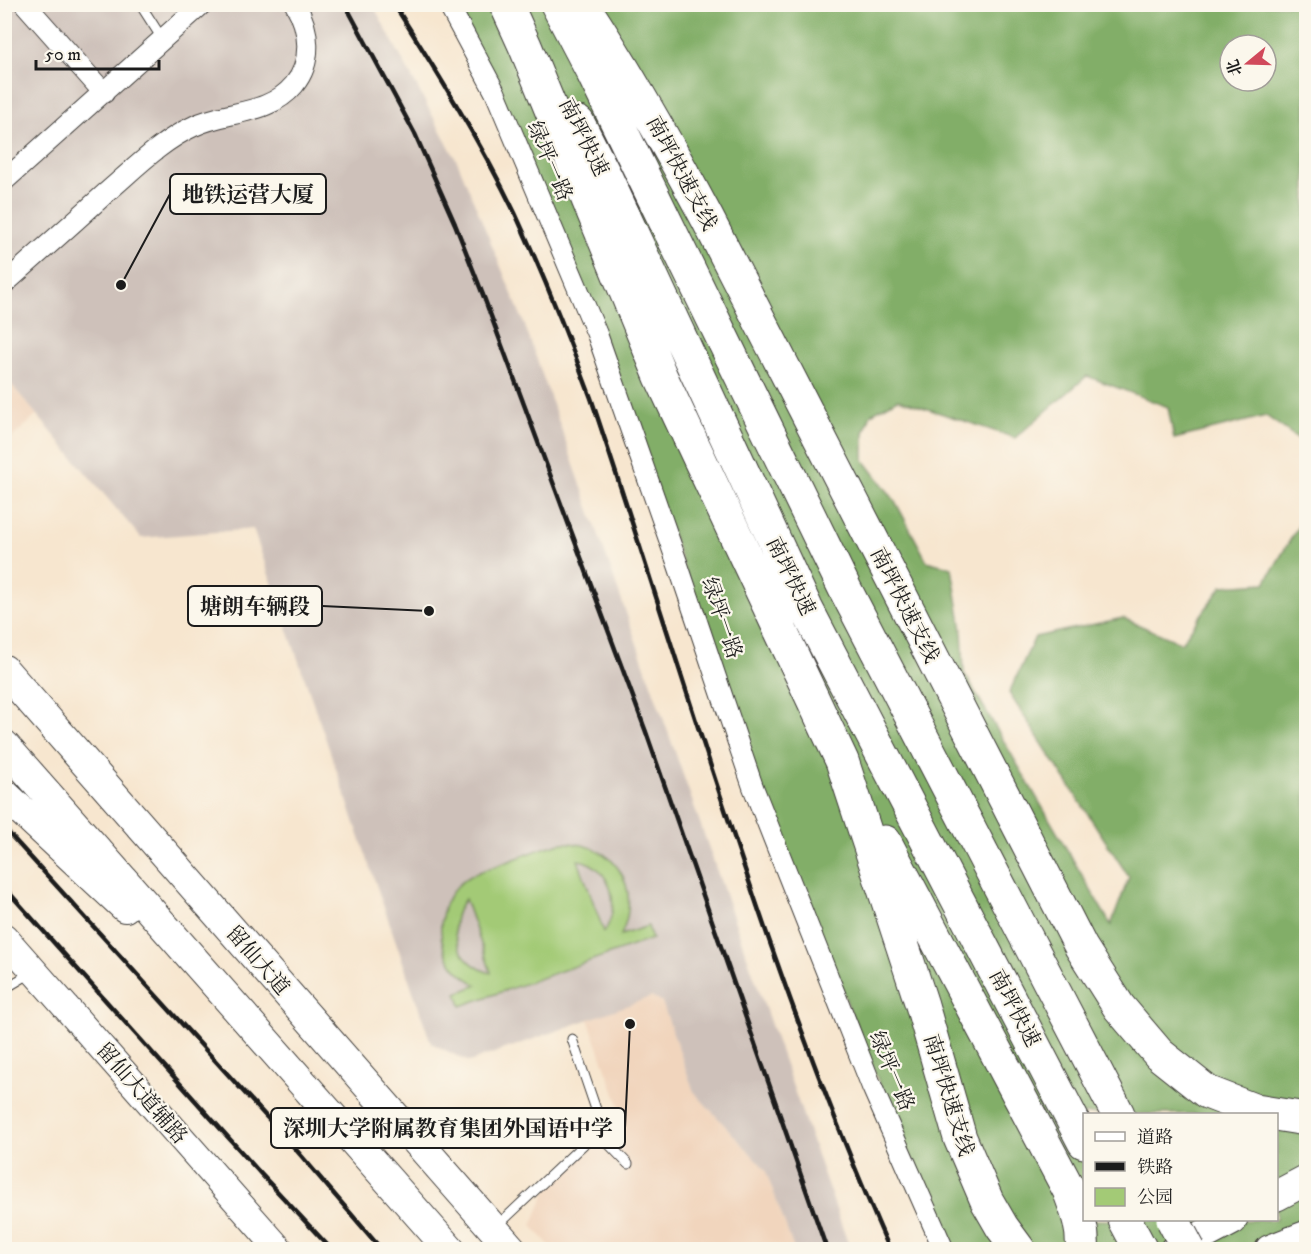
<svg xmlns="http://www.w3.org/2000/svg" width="1311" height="1254" font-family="'IM FELL DW Pica','Noto Serif SC',serif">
  <rect width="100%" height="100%" fill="#fbf7ec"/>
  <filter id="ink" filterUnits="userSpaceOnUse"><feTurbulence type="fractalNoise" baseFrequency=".0167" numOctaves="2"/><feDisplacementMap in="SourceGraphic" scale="12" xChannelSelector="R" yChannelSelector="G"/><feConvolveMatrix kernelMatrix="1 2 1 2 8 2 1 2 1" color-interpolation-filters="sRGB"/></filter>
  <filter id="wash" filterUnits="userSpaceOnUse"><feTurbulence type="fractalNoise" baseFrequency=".008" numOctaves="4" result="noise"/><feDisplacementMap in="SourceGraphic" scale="24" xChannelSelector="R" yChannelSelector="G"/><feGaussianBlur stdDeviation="1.35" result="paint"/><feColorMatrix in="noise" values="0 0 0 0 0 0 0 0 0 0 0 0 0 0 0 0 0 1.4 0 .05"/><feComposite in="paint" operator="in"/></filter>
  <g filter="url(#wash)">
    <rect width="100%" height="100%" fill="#f7e6cf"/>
    <path fill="#f1d5bd" d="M 5,377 L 37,415 L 5,444 L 4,444 Z
      M 574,980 L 646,998 L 651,997 L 662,1002 L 694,1092 L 765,1169 L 794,1249 L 553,1249 L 532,1226 L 547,1189 L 624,1119 Z"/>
    <path fill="#cec1ba" d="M 4,5 L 373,5 L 458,163 L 524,323 L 850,1249 L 794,1249 L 765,1169 L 694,1092 L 662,1002 L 651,997 L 469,1062 L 431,1043 L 253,529 L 141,538 L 5,377 Z"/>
    <path fill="#a3ca76" stroke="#607349" stroke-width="1.5" fill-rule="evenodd" d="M 561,843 C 615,841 643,887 621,935 L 648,926 L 652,939 L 461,1006 L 457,993 L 477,985 C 468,979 459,974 453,965 C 433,938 438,898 466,879 C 477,871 491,868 504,863 C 523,856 541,848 561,843 ZM 578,860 C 611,865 622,906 604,932 ZM 465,899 L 491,972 L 491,973 C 458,964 443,927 465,899 Z"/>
    <path fill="#82ae67" stroke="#4f6542" stroke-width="1.5" fill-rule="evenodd" d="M 457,5 L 1306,5 L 1306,444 L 1266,416 L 1174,439 L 1168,407 L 1087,376 L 1015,438 L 898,399 L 871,414 L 864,433 L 864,460 L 895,501 L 927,561 L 952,568 L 962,630 L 964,673 L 1111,925 L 1129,877 L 1009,693 L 1035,637 L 1123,618 L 1181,643 L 1222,586 L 1265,583 L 1306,513 L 1306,1249 L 949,1249 L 879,1083 L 760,784 L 602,335 ZM 1230,45 L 1266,45 L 1266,81 L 1230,81 ZM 1084,1114 L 1276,1114 L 1276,1220 L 1084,1220 Z"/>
  </g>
  <g filter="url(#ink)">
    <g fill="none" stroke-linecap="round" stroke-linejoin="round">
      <defs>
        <path id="lane" d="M 140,4 L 163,40
          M 4,989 L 31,973
          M 597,1132 L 628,1164
          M 496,1227 L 602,1127 L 572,1039"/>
        <path id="street" d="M 25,4 L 104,93
          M 448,4 L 495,92 L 597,334 L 678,565 L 753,787 L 872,1087 L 944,1250
          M 4,181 L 202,4
          M 4,284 C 39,253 73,223 107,192 C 134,169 161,141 194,126 C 227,110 268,116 294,85 C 313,62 310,29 295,4"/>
        <path id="secondary" d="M 4,937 L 280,1250"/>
        <path id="primary" d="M 4,670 L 512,1250
          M 4,745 L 450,1250
          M 4,794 L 125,907
          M 1276,1196 L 1306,1180
          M 1175,1250 L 1232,1220
          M 1270,1250 L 1306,1236"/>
        <path id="highway" d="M 506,4 L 525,46 L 661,377 L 842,761 L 922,1005 L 960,1138 L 987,1201 L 1002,1227 L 1019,1250
          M 557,4 L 592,71 L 845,589 L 1118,1114
          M 582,4 C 628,73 668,145 707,218 L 1081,947 L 1119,1007 L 1159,1054 L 1207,1092 L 1256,1111 L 1306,1119
          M 578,123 L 606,178 L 806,608 L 1084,1142
          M 885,842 L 1069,1190 C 1076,1209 1084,1228 1082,1250
          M 1125,1220 L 1141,1250"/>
      </defs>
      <use href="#lane" stroke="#3d3a37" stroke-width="11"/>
      <use href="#street" stroke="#3d3a37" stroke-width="22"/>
      <use href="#secondary" stroke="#3d3a37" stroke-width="29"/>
      <use href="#primary" stroke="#3d3a37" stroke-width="32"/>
      <use href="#highway" stroke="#3d3a37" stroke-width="35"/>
      <use href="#lane" stroke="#fff" stroke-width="9"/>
      <use href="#street" stroke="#fff" stroke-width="20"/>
      <use href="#secondary" stroke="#fff" stroke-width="27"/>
      <use href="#primary" stroke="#fff" stroke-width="30"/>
      <use href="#highway" stroke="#fff" stroke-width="33"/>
      <path stroke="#1c1c1c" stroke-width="4.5" d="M 345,4 L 415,134 L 455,224 L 485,300 L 646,732 L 827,1250
        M 394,4 C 437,72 480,141 515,213 C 543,274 568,336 591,398 C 687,683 768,974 890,1250
        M 4,828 L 292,1145 L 382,1250
        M 4,887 L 261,1174 L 332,1250"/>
      <defs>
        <path id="highway-bridge" d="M 1173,1220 L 1189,1250"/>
      </defs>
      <use href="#highway-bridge" stroke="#3d3a37" stroke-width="35" stroke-linecap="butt"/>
      <use href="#highway-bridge" stroke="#fff" stroke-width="33"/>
    </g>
  </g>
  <g text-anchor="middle" stroke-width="4.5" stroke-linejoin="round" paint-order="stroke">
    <g font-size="21" fill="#1c1c1c" stroke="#fbf7ec">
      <text transform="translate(584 137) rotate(63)" y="7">南坪快速</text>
      <text transform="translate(550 161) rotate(67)" y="7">绿坪一路</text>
      <text transform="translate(682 173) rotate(62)" y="7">南坪快速支线</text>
      <text transform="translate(791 576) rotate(64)" y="7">南坪快速</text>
      <text transform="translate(905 605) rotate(63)" y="7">南坪快速支线</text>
      <text transform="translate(722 618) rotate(71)" y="7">绿坪一路</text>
      <text transform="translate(258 960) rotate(49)" y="7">留仙大道</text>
      <text transform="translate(1015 1008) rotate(62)" y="7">南坪快速</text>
      <text transform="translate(892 1071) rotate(67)" y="7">绿坪一路</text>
      <text transform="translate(142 1093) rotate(49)" y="7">留仙大道辅路</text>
      <text transform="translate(949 1095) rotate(73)" y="7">南坪快速支线</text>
    </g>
  </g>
  <path fill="none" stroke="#1c1c1c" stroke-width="2" d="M121 285L170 194M429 611L322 606M630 1024L625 1128"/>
  <g fill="#1c1c1c" stroke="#fbf7ec" stroke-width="2">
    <circle cx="121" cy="285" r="6"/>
    <circle cx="429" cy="611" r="6"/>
    <circle cx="630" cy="1024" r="6"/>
  </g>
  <g fill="#fbf7ec" stroke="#1c1c1c" stroke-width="2">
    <rect x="170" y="174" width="156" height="40" rx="6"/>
    <rect x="188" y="586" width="134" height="40" rx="6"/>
    <rect x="271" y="1108" width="354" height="40" rx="6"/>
  </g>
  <g font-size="22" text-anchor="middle" font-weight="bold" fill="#1c1c1c">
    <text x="248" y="202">地铁运营大厦</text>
    <text x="255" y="614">塘朗车辆段</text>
    <text x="448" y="1136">深圳大学附属教育集团外国语中学</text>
  </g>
  <rect width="1311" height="1254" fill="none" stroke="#fbf7ec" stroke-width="24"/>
  <rect x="1083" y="1113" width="195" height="108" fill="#fbf7ec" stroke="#a29f99" stroke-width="1.5"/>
  <rect x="1095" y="1132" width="30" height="9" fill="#ffffff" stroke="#a29f99" stroke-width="1.5"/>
  <text x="1137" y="1143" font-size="18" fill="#1c1c1c">道路</text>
  <rect x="1095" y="1162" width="30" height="9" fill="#1c1c1c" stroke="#a29f99" stroke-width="1.5"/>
  <text x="1137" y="1173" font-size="18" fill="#1c1c1c">铁路</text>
  <rect x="1095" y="1188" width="30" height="18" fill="#a3ca76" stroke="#a29f99" stroke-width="1.5"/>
  <text x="1137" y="1203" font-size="18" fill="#1c1c1c">公园</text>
  <g transform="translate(1248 63) rotate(251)"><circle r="28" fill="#fbf7ec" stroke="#a29f99" stroke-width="1.5"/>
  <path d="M0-4.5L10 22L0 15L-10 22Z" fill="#d1495b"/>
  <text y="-9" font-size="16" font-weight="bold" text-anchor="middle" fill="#1c1c1c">北</text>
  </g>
  <path d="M36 60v9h123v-9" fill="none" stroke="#1c1c1c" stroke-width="3"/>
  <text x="45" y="60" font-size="18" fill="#1c1c1c" stroke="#fbf7ec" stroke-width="4.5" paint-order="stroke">50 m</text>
</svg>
